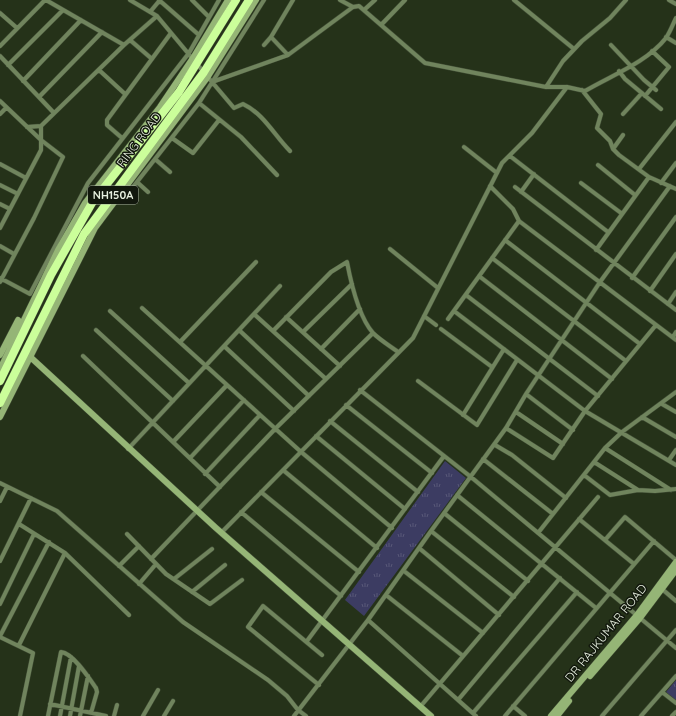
<svg xmlns="http://www.w3.org/2000/svg" width="676" height="716" font-family="Quicksand,sans-serif">
  <defs>
    <pattern id="grass-tufts" width="24" height="20" patternUnits="userSpaceOnUse"><rect width="24" height="20" fill="#3c3c62"/><path d="M3 7l-1-3M5 7V3M7 7l1-3M15 17l-1-3M17 17v-4M19 17l1-3" fill="none" stroke="#585878"/></pattern>
  </defs>
  <rect width="100%" height="100%" fill="#253219"/>
  <path fill="url(#grass-tufts)" d="M 445,461 L 466,478 L 364,616 L 345,600 Z
    M 676,680 L 676,701 L 666,692 Z"/>
  <g fill="none" stroke-linecap="round" stroke-linejoin="round">
    <defs>
      <path id="street" d="M 46,0 L 124,45
        M 130,0 L 157,16 L 212,82 L 288,55 L 353,7 L 359,6 L 425,63 L 546,87 L 567,87 L 585,91 C 612,75 646,63 666,38 C 670,32 673,24 676,18
        M 159,0 L 199,35
        M 192,0 L 209,17
        M 340,0 L 353,7
        M 514,0 L 574,49
        M 669,0 L 676,4
        M 364,10 L 375,0
        M 150,12 L 160,0
        M 0,13 L 17,28
        M 381,25 L 405,0
        M 271,37 L 288,55
        M 666,37 L 676,43
        M 130,40 L 152,59
        M 264,45 L 271,37 L 293,0
        M 611,45 L 644,80 L 656,90
        M 0,46 L 45,0
        M 0,56 L 54,113
        M 8,65 L 63,10
        M 99,70 L 125,94
        M 619,71 L 625,79 L 661,109
        M 23,81 L 81,20
        M 212,82 L 234,108 L 243,104 C 264,114 274,135 290,151
        M 546,87 L 563,61 L 582,41 L 610,18 L 626,0
        M 582,90 L 601,114 L 597,128 L 610,141 L 613,149 L 619,155 L 649,177 L 676,189
        M 645,96 L 669,67 L 652,51
        M 39,97 L 102,32
        M 0,101 L 41,140 L 63,157 L 34,218 L 0,282
        M 199,103 L 241,137 L 277,175
        M 0,114 L 6,108
        M 623,114 L 642,93
        M 27,127 L 41,126
        M 122,138 L 107,125 L 107,120 L 171,33
        M 172,138 L 193,153 L 219,120
        M 464,147 L 497,173
        M 613,149 L 623,135
        M 510,156 L 608,232
        M 155,159 L 170,172
        M 0,164 L 26,178
        M 598,165 L 635,195
        M 639,169 L 676,122
        M 137,182 L 148,192
        M 581,183 L 621,213
        M 661,183 L 676,163
        M 0,185 L 18,194
        M 490,186 L 513,209 L 519,221 L 676,340
        M 515,187 L 676,310
        M 521,192 L 534,174
        M 122,201 L 199,103 L 264,0
        M 0,204 L 10,209
        M 0,228 L 41,150 L 41,126 L 124,45 L 157,16
        M 505,240 L 640,344
        M 0,246 L 14,254
        M 390,249 L 438,288
        M 596,250 L 649,177
        M 492,258 L 626,361
        M 479,276 L 612,379
        M 0,278 L 30,294 L 88,183 L 189,53 L 219,0
        M 632,278 L 676,217
        M 650,291 L 676,254
        M 466,295 L 598,396
        M 668,304 L 676,292
        M 142,308 L 300,451 L 392,528
        M 110,311 L 189,383
        M 454,311 L 585,411 L 676,465
        M 254,314 L 326,379
        M 424,316 L 436,325
        M 286,317 L 340,366
        M 448,319 L 519,221
        M 441,329 L 492,367
        M 96,330 L 173,401
        M 239,330 L 309,396
        M 273,331 L 331,272 L 347,262 C 351,283 359,317 373,333 C 380,340 390,346 398,352
        M 303,332 L 352,284
        M 673,337 L 676,332
        M 180,342 L 256,262
        M 224,346 L 294,411
        M 321,349 L 360,309
        M 83,356 L 220,487
        M 418,381 L 477,425 L 517,360
        M 360,390 L 471,477 L 676,648
        M 526,394 L 573,430
        M 662,404 L 676,412
        M 346,405 L 432,473
        M 516,412 L 563,444
        M 463,415 L 504,349
        M 642,417 L 676,437
        M 330,421 L 418,492
        M 506,428 L 553,458 L 585,411 L 656,325
        M 316,436 L 405,509
        M 173,442 L 227,385
        M 495,445 L 512,455 L 566,498
        M 605,448 L 671,490
        M 128,449 L 280,286
        M 190,458 L 244,400
        M 483,459 L 553,514
        M 669,460 L 676,450
        M 594,462 L 638,490
        M 283,470 L 377,548
        M 205,474 L 260,415
        M 584,475 L 610,495 L 638,490 L 655,491 L 676,489
        M 0,483 L 57,511 L 183,622 L 268,680 L 287,696 L 298,710 L 306,716
        M 261,492 L 359,572
        M 457,495 L 596,608
        M 0,501 L 7,487
        M 241,512 L 341,596
        M 444,513 L 528,581
        M 579,519 L 634,564
        M 19,524 L 65,553 L 129,615
        M 431,531 L 514,597
        M 221,533 L 413,338 L 502,163 L 532,133 L 567,87
        M 538,533 L 605,448 L 622,432 L 676,392
        M 127,534 L 166,574 L 210,604 L 242,580
        M 605,540 L 625,517 L 676,560
        M 419,548 L 499,615
        M 151,559 L 275,429 L 373,333
        M 0,561 L 31,498
        M 119,566 L 139,546
        M 404,571 L 483,633
        M 174,579 L 212,549
        M 139,584 L 156,564
        M 662,589 L 676,601
        M 192,592 L 225,565
        M 386,595 L 463,656
        M 0,604 L 34,534
        M 368,620 L 476,716
        M 0,636 L 49,542
        M 0,637 L 33,653 L 20,716
        M 307,641 L 444,456
        M 19,645 L 65,553
        M 319,685 L 248,627 L 263,606 L 322,655
        M 662,692 L 676,703
        M 458,700 L 560,578
        M 50,704 L 106,716
        M 513,706 L 525,716
        M 420,707 L 598,497
        M 473,713 L 577,592
        M 48,716 L 61,652 C 73,653 89,678 96,688 L 97,692 L 91,713
        M 60,716 L 71,657
        M 70,716 L 79,666
        M 80,716 L 88,676
        M 114,716 L 117,705
        M 143,716 L 158,690
        M 164,716 L 173,701
        M 294,716 L 368,620 L 431,531 L 506,428 L 526,394 L 600,282 L 670,186
        M 505,716 L 654,541
        M 602,716 L 676,630
        M 641,716 L 676,676
        M 672,716 L 676,712"/>
      <path id="secondary" d="M 26,353 L 216,528 L 431,716
        M 0,355 L 18,320
        M 0,369 L 58,250 L 85,203 L 160,107 L 193,58 L 228,0
        M 0,417 L 95,228 L 207,78 L 256,0
        M 590,676 L 640,618 L 676,570
        M 551,716 L 637,615 L 676,562
        M 557,716 L 569,701"/>
      <path id="highway" d="M 0,381 L 51,275 L 92,203 L 179,92 L 236,0
        M 0,403 L 84,234 L 204,72 L 249,0"/>
    </defs>
    <use href="#street" stroke="#404d35" stroke-width="5"/>
    <use href="#secondary" stroke="#404d35" stroke-width="7"/>
    <use href="#highway" stroke="#404d35" stroke-width="9"/>
    <use href="#street" stroke="#70845d" stroke-width="4"/>
    <use href="#secondary" stroke="#95b576" stroke-width="6"/>
    <use href="#highway" stroke="#cbfe9a" stroke-width="8"/>
  </g>
  <g text-anchor="middle" stroke-width="3" stroke-linejoin="round" paint-order="stroke">
    <rect fill="#12180d" stroke="#a7afa0" stroke-width="1" x="88" y="186" width="50" height="18" rx="3"/>
    <g font-size="11" font-weight="bold" fill="#e7f0df">
      <text x="113" y="199">NH150A</text>
    </g>
    <g font-size="12" fill="#e7f0df" stroke="#12180d">
      <text transform="translate(139 140) rotate(-53)" y="4">RING ROAD</text>
      <text transform="translate(606 633) rotate(-51)" y="4">DR RAJKUMAR ROAD</text>
    </g>
  </g>
</svg>
